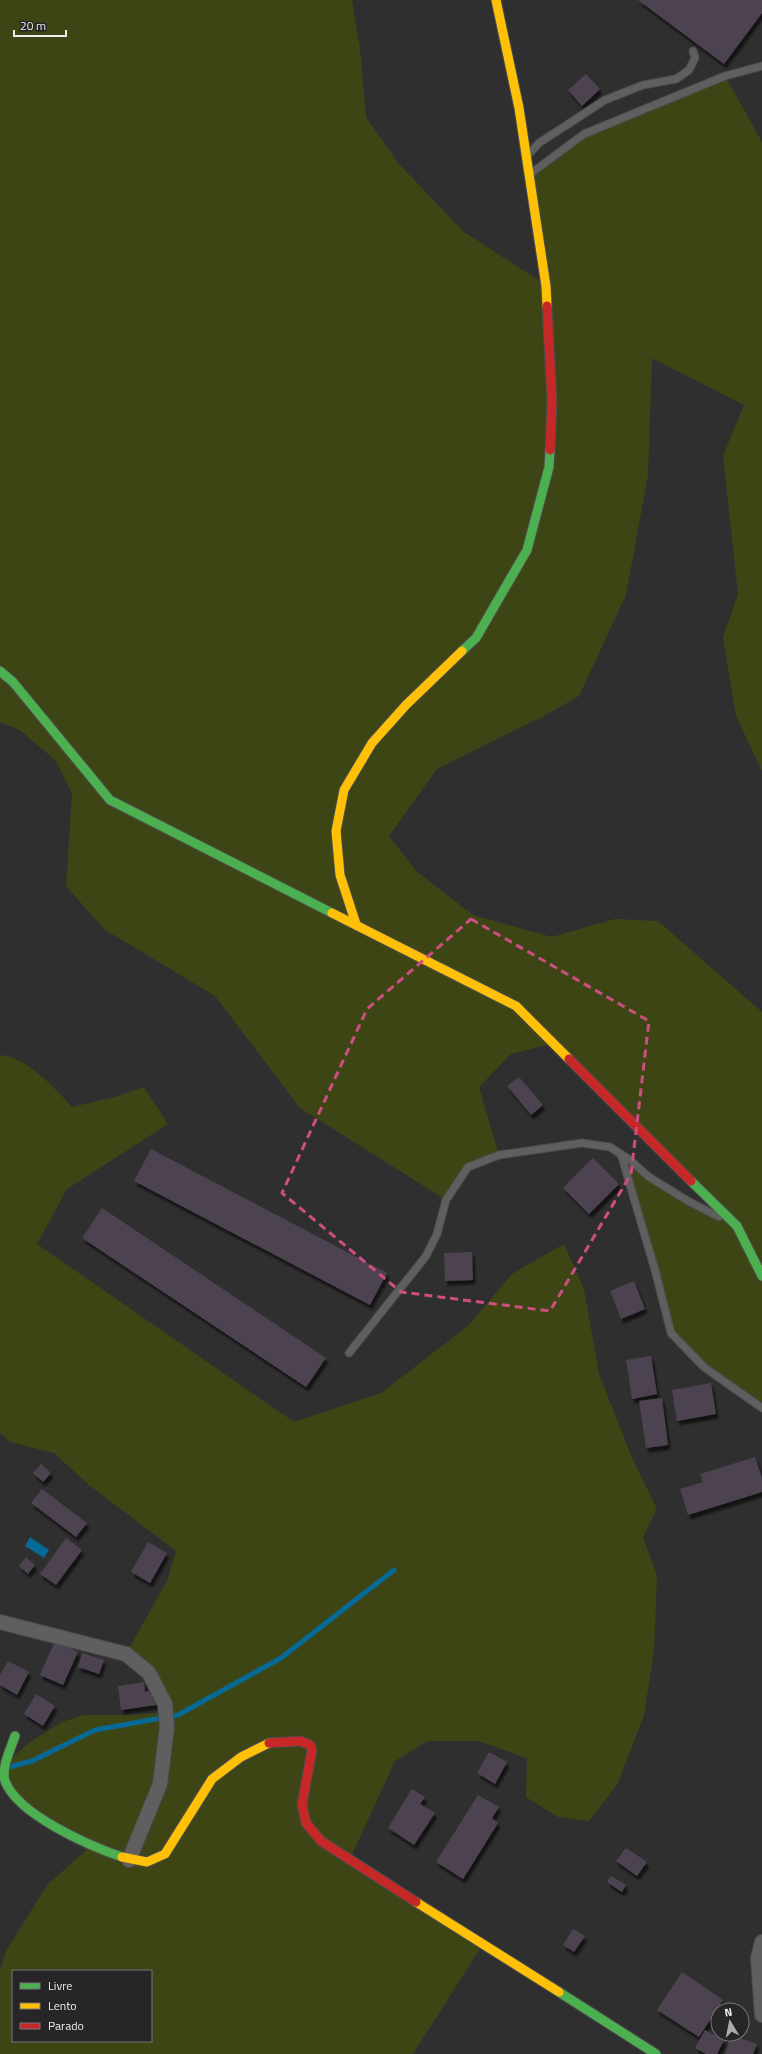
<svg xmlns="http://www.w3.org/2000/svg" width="762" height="2054" font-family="'Titillium Web',sans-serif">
  <defs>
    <filter id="shadow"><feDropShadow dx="2.5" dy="4.5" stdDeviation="1" flood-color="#0009"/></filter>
  </defs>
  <rect width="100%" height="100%" fill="#302f30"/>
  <path fill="#3e4515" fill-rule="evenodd" d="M 0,0 L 352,0 L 360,49 L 366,117 L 398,163 L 464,232 L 546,285 L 528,176 L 584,134 L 725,76 L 762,142 L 762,771 L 736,716 L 723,637 L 738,594 L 723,456 L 744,405 L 652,358 L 648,475 L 626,595 L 579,696 L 544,716 L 437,769 L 389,836 L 416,871 L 473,915 L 552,937 L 615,919 L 658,921 L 762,1012 L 762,1408 L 704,1367 L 671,1333 L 621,1154 L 649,1177 L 735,1226 L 554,1043 L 511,1054 L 479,1087 L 499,1155 L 468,1167 L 446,1200 L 300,1108 L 215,996 L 104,929 L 66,886 L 72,794 L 56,761 L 20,730 L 0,722 Z
    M 0,1055 C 26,1057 55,1088 72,1107 L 118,1096 L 144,1087 L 168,1124 L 67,1189 L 37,1244 L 294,1422 L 381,1393 L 469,1325 L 512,1274 L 564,1244 L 584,1289 L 599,1374 L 632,1458 L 657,1509 L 643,1537 L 657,1576 L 654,1651 L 644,1715 L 618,1783 L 589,1821 L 558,1817 L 526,1797 L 527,1758 L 478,1741 L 428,1741 L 395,1761 L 350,1859 L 483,1944 L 413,2054 L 0,2054 L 0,1969 L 7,1949 L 48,1884 L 91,1846 L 15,1796 L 6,1763 L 30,1742 L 62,1722 L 84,1715 L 131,1715 L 166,1712 L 165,1704 L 126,1654 L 167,1581 L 176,1551 L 89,1485 L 54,1453 L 10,1442 L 0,1433 ZM 13,1971 L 151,1971 L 151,2041 L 13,2041 Z"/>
  <path fill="#076a96" d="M 30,1537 L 49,1550 L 44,1558 L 25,1546 Z"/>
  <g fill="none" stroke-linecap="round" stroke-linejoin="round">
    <path stroke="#076a96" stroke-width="5" d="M 9,1767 L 32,1761 L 95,1730 L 178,1715 L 281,1658 L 394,1570"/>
  </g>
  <path fill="#4e434f" filter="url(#shadow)" d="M 638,0 L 762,0 L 762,13 L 724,64 Z
    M 586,74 L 600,89 L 582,106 L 568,90 Z
    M 519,1077 L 543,1105 L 531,1115 L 507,1086 Z
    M 151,1149 L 387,1273 L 370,1305 L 134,1181 Z
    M 593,1158 L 619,1184 L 589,1214 L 563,1188 Z
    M 102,1208 L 326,1358 L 306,1387 L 82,1238 Z
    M 472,1252 L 473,1280 L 445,1281 L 444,1253 Z
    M 634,1281 L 645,1309 L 621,1319 L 610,1291 Z
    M 651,1356 L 657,1394 L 632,1399 L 626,1360 Z
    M 711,1383 L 716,1414 L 677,1421 L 672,1390 Z
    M 662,1398 L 668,1445 L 646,1448 L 639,1401 Z
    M 755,1457 L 762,1478 L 762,1492 L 688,1515 L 680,1489 L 703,1482 L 700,1474 Z
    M 41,1464 L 51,1473 L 43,1482 L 33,1473 Z
    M 42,1489 L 87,1523 L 76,1537 L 31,1503 Z
    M 66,1538 L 82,1550 L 56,1585 L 40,1574 Z
    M 148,1542 L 167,1553 L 150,1583 L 131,1572 Z
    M 26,1557 L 35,1565 L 28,1574 L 19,1566 Z
    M 55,1641 L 78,1652 L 63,1685 L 40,1675 Z
    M 82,1653 L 104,1660 L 99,1674 L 78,1667 Z
    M 8,1661 L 29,1672 L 17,1695 L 0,1685 L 0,1675 Z
    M 144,1682 L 145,1692 L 154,1690 L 156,1705 L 121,1710 L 118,1686 Z
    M 36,1694 L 55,1706 L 43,1726 L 24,1714 Z
    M 489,1752 L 507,1762 L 495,1784 L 477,1773 Z
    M 412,1789 L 425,1797 L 420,1804 L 435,1813 L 414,1845 L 388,1828 Z
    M 478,1795 L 499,1807 L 492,1818 L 498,1823 L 463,1879 L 436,1862 Z
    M 626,1848 L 647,1862 L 637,1876 L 616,1861 Z
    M 611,1876 L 626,1885 L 622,1892 L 607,1882 Z
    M 573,1929 L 585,1936 L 574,1952 L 563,1945 Z
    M 682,1972 L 723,2000 L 699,2037 L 657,2010 Z
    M 705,2030 L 724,2040 L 717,2054 L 706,2054 L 695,2048 Z
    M 731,2035 L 757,2044 L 753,2054 L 725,2054 Z"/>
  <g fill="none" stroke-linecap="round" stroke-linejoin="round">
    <defs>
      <path id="lane" d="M 528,155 L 539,143 L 605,100 L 643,85 L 676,79 L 689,70 L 695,58 L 693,51
        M 530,174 L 584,134 L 725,76 L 762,66
        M 621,1154 L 655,1270 L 671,1333 L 704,1367 L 762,1408
        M 349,1353 L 426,1256 L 437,1234 L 446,1200 L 468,1167 L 499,1155 L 582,1143 L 610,1147 L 630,1160 L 649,1177 L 688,1201 L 719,1217"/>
      <path id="street" d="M 0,1622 L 126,1654 L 149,1673 L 165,1704 L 167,1727 L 160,1784 L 129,1860
        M 762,1942 L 758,1958 L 762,2015"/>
      <path id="fast" d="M 462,651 L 476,638 L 527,550 L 549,467 L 550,450
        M 0,671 L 13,682 L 110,800 L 332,913
        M 691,1181 L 737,1226 L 762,1276
        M 15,1736 C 11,1748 1,1768 5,1781 C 18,1815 90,1846 122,1857
        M 559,1992 L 656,2054"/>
      <path id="slow" d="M 496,0 L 519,108 L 546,286 L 547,306
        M 332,913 L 516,1006 L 569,1059
        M 356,924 L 340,875 L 336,831 L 344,790 L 372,743 L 406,705 L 462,651
        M 122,1857 L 147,1862 L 165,1854 L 212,1779 L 241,1757 L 269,1743
        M 416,1902 L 559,1992"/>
      <path id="jam" d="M 547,306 L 552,402 L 550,450
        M 569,1059 L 691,1181
        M 269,1743 L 300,1741 L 310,1745 L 312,1750 L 302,1804 L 306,1823 L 321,1841 L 416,1902"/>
    </defs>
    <use href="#lane" stroke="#4c4b4c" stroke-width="9"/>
    <use href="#street" stroke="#4c4b4c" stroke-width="16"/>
    <use href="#fast" stroke="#4c4b4c" stroke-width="11"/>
    <use href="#slow" stroke="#4c4b4c" stroke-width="11"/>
    <use href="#jam" stroke="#4c4b4c" stroke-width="11"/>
    <use href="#lane" stroke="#605f60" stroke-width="7"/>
    <use href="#street" stroke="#605f60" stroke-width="14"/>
    <use href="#fast" stroke="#4caf50" stroke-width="9"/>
    <use href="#slow" stroke="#ffc107" stroke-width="9"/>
    <use href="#jam" stroke="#c62828" stroke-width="9"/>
  </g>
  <path fill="none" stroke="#cd4e80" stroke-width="3" stroke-dasharray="8 5" stroke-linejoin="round" d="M 471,919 L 649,1021 L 631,1174 L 550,1311 L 401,1292 L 282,1193 L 367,1009 Z"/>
  <rect x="12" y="1970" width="140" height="72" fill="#272527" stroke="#777577"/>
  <rect x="20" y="1983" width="20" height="6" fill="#4caf50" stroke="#777577"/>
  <text x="48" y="1990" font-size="12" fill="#efeeef">Livre</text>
  <rect x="20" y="2003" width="20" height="6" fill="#ffc107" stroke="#777577"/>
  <text x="48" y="2010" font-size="12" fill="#efeeef">Lento</text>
  <rect x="20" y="2023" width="20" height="6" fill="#c62828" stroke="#777577"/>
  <text x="48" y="2030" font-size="12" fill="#efeeef">Parado</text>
  <g transform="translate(730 2022) rotate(350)"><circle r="19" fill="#272527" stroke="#777577"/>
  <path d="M0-3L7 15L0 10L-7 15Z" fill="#acabac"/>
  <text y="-6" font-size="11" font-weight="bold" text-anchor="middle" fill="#efeeef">N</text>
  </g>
  <path d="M14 30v6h52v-6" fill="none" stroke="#efeeef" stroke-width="2"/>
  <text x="20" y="30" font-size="12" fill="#efeeef" stroke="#272527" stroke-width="3" paint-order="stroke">20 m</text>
</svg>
